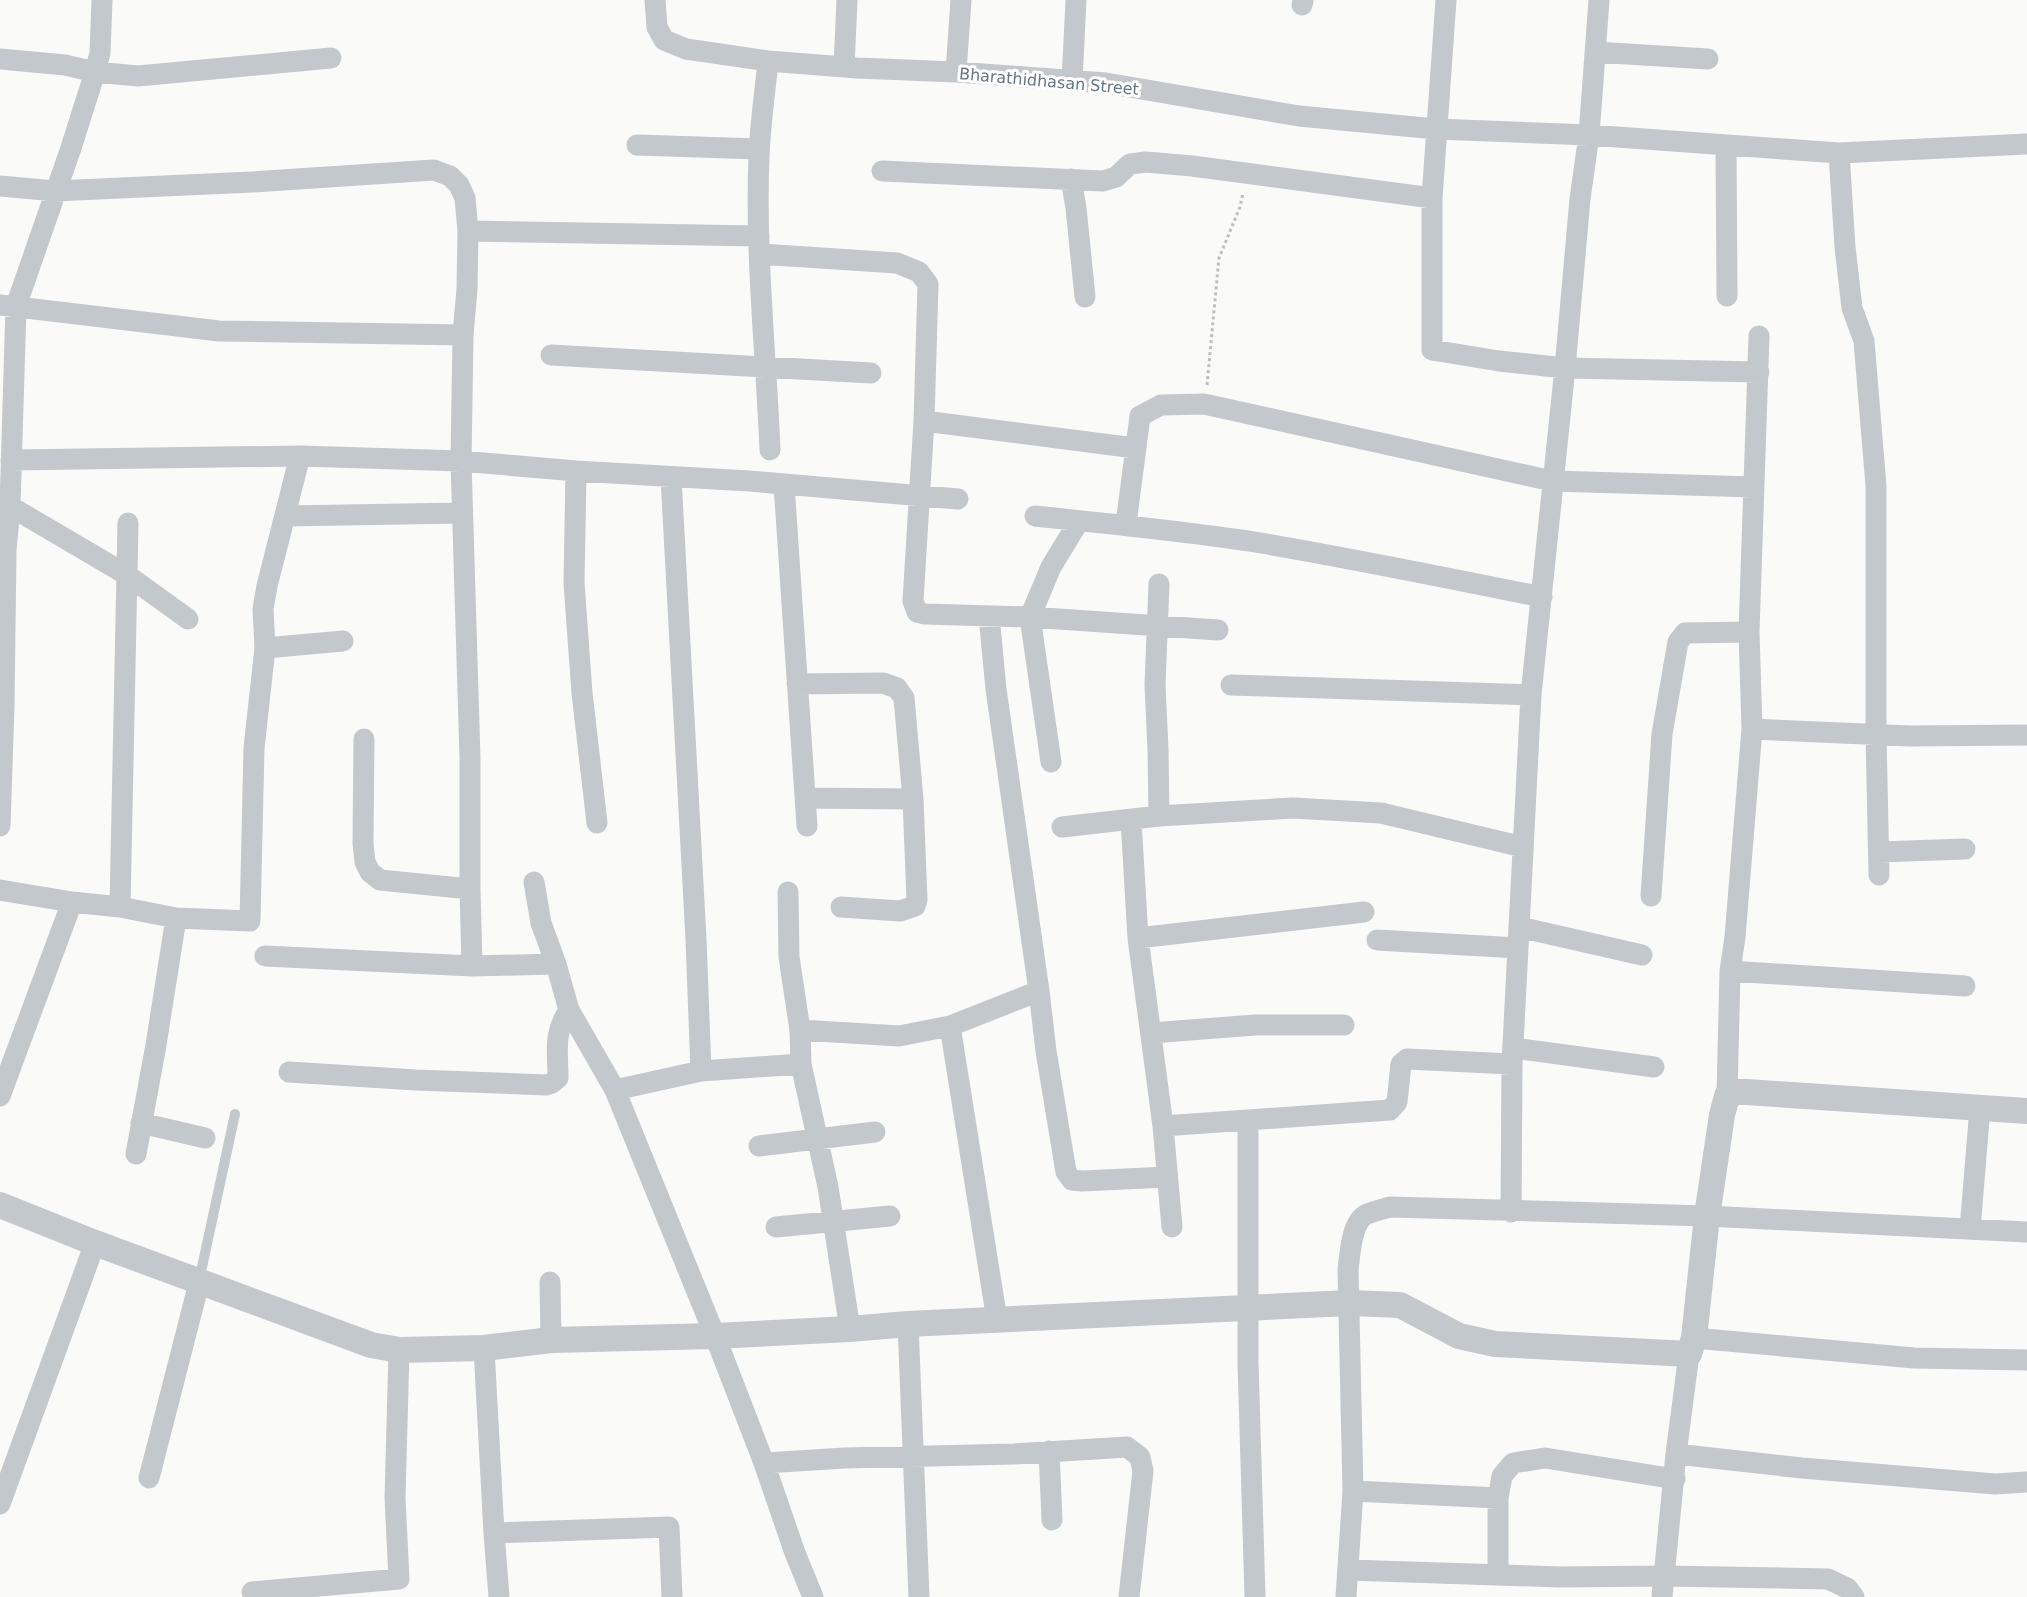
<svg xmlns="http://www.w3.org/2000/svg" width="2027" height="1597" font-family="'DejaVu Sans',sans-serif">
  <rect width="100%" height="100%" fill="#fafaf8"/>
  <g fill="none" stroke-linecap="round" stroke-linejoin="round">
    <path stroke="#bbbfc2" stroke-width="3" stroke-dasharray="3 3" stroke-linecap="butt" d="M 1207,385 L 1219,258 L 1240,207 L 1243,193"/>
    <path stroke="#c3c8cc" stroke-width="10" d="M 199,1281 L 235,1114"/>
    <path stroke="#c3c8cc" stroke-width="21" d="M 655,0 L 657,27 L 664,40 L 686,49 L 768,61 L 857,68 L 956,72 L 1106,83 L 1299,116 L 1436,129 L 1589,135 L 1839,153 L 2027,144
      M 1446,0 L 1432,198 L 1432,350 L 1499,361 L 1565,368 L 1759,372
      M 1302,5 L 1303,0
      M 1595,52 L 1708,59
      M 0,59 L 65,65 L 95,72 L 138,76 L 331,58
      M 768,61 C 765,93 760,125 759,157 C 755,254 766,352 770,450
      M 844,67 L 847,0
      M 956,72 L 961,0
      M 1072,81 L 1076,0
      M 637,145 L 759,149
      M 1726,146 L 1727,296
      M 1839,153 L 1845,247 L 1852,308 L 1864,341 L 1876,486 L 1876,734 L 1879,875
      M 882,171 L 1103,181 L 1116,177 L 1130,164 L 1146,162 L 1192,166 L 1432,198
      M 1071,179 L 1076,208 L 1085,297
      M 0,186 L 55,191 L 252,182 L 434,170 L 450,176 L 459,185 L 465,198 L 468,231 L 467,289 L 463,335 L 461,461 L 470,758 L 470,889 L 472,966
      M 468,231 L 759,236
      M 760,254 L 897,263 L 919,272 L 928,284 L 924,421 L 1135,448
      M 0,305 L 219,331 L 463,335
      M 551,355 L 871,373
      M 924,421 L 913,601 L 917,612 L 925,614 L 1030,617 L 1218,630
      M 11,460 L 300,456 L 461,461 L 576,471 L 749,481 L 958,499
      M 576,471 L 574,583 L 582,693 L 597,823
      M 671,477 L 696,939 L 701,1071
      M 784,484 L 807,826
      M 1,501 L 127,575 L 188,619
      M 285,516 L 462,513
      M 1035,516 C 1111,524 1186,531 1261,543 C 1355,559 1448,578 1542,597
      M 1126,524 L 1140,416 L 1161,405 L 1204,404 L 1552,481 L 1754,487
      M 989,616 L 996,689 L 1039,991 L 950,1026 L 997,1320
      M 265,648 L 343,641
      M 797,684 L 883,683 L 897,688 L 904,698 L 913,799 L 917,900 L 915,906 L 900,911 L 841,907
      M 1231,685 L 1531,695
      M 1752,729 L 1910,736 L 2027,735
      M 364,739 L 363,843 L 365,862 L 370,872 L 380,880 L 470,889
      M 1051,762 L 1030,617 L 1051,567 L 1079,521
      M 805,798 L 913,799
      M 1159,816 L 1158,750 L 1155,685 L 1159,584
      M 1131,820 L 1138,938 L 1163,1126 L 1172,1227
      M 0,826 L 4,707 L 6,550 L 10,507 L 16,306 L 71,148 L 95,72 L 100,53 L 102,0
      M 1062,827 L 1159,816 L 1293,808 L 1381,813 L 1523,847
      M 1879,852 L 1965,849
      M 534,882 L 541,923 L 556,964 L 569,1010 L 615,1090 L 715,1336 L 764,1463 L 795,1553 L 813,1597
      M 0,890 L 72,902 L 120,907 L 176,918 L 250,921 L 254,748 L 265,648 L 263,609 L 267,586 L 300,456
      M 788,892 L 789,957 L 800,1030 L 801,1064 L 828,1187 L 850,1329
      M 1651,896 L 1662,734 L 1678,642 L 1685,633 L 1749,632
      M 120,907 L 128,523
      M 1519,927 L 1642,955
      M 1138,938 L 1364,912
      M 1377,940 L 1518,948
      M 265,956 L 472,966 L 556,964
      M 1730,971 L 1965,986
      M 1039,991 L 1046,1051 L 1066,1172 L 1072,1180 L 1082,1181 L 1167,1177
      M 800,1030 L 899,1036 L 950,1026
      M 1151,1033 L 1255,1025 L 1344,1025
      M 1514,1048 L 1654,1067
      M 289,1072 L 416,1080 L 546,1085 L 552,1083 L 558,1078 C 558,1051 553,1034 569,1010
      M 615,1090 L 701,1071 L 801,1064
      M 0,1096 L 72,902
      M 1727,1096 L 1730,971 L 1735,937 L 1752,729 L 1749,632 L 1759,336
      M 1248,1121 L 1248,1362 L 1255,1597
      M 141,1123 L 205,1138
      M 1163,1126 L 1390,1110 L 1397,1102 L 1401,1064 L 1407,1059 L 1512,1064
      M 759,1146 L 875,1132
      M 136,1154 L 156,1045 L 176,918
      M 1511,1212 L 1512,1064 L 1531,695 L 1565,368 L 1580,199 L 1589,135 L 1599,0
      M 776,1227 L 890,1216
      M 1970,1229 L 1980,1108
      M 550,1282 L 551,1340
      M 908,1324 L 919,1597
      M 1694,1338 L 1914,1358 L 2027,1360
      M 484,1348 L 494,1533 L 499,1597
      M 1049,1451 L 1052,1520
      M 1676,1454 L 1802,1468 L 1995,1484 L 2027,1482
      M 764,1463 L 845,1458 L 1014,1454 L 1127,1447 L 1140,1457 L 1143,1471 L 1129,1597
      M 149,1478 L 199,1283
      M 1353,1491 L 1498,1498
      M 0,1504 L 95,1243
      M 494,1533 L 669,1527 L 672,1597
      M 1348,1570 L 1560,1577 L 1664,1576 L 1828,1579 L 1847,1588 L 1854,1597
      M 1498,1575 L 1498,1498 L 1502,1476 L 1513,1463 L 1545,1458 L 1675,1479
      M 252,1592 L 399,1579 L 395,1498 L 399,1350
      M 1346,1597 L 1353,1491 L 1348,1270 C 1350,1255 1351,1221 1367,1214 C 1374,1211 1383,1209 1390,1207 L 1707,1216 L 2027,1232
      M 1662,1597 L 1676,1454 L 1689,1354"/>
    <path stroke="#c3c8cc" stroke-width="26" d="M 0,1205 L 95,1243 L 371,1345 L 399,1350 L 484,1348 L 551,1340 L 715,1336 L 850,1329 L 908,1324 L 1349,1303 L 1400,1305 L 1459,1336 L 1495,1344 L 1689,1354 L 1694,1338 L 1707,1216 L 1722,1115 L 1727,1096 L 1736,1092 L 1747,1092 L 2027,1111"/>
  </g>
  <g text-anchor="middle" stroke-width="6" stroke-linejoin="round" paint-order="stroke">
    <g font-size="16" fill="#657683" stroke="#fff">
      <text transform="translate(1049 81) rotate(5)" y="6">Bharathidhasan Street</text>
    </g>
  </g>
</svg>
